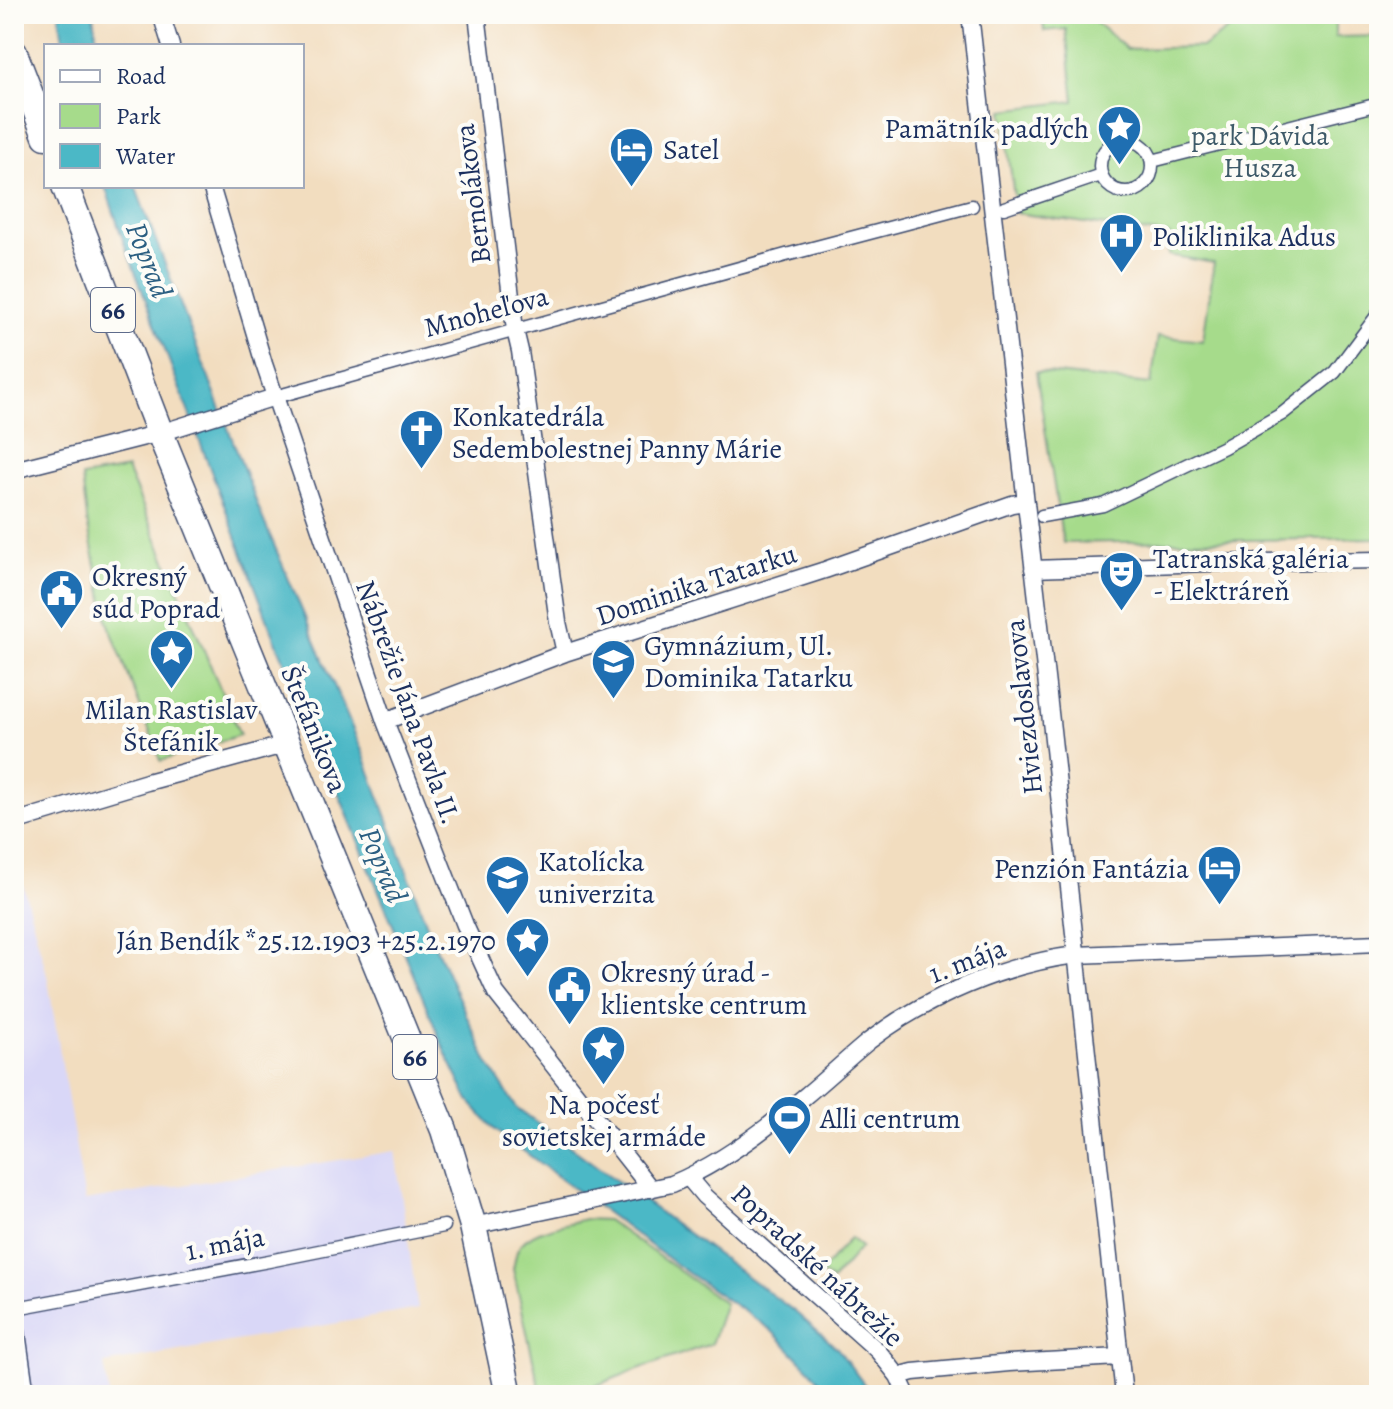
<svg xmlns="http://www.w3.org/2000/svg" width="1393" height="1409" font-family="Alegreya,serif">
  <rect width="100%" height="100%" fill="#fdfcf7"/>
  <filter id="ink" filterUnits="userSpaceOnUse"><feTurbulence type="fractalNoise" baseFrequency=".0125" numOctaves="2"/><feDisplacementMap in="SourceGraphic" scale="16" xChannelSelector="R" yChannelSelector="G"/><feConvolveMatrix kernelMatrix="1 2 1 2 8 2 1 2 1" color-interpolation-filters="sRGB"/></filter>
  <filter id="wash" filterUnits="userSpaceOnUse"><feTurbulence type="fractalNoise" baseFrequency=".006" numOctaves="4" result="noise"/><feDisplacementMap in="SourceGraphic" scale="32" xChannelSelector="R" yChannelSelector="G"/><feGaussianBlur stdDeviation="1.8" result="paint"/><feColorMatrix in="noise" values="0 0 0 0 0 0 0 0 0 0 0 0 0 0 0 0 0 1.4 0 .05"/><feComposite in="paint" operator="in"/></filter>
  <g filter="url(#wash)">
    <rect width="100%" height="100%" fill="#f2ddbf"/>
    <path fill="#d9d7f7" d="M 14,851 L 47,975 L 85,1201 L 395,1151 L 418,1309 L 104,1364 L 109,1395 L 14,1395 Z"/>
    <path fill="#a6db8b" stroke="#608574" stroke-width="2" d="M 1043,14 L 1086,14 L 1127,49 L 1203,47 L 1250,14 L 1335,14 L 1335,37 L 1379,36 L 1379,538 L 1063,543 L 1036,372 L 1151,384 L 1158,336 L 1203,341 L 1214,263 L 1168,255 L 1170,235 L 1016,213 L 1003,110 L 1074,101 L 1066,29 L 1044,31 Z
      M 127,469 L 240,735 L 161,761 L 108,622 L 88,527 L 82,477 Z
      M 585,1219 L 607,1220 L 725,1303 L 711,1344 L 638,1369 L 572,1395 L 541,1395 L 513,1269 C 515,1262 515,1255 518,1249 C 528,1229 565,1225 585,1219 Z
      M 850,1238 L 861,1247 L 832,1281 L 821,1272 Z"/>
    <path fill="#4bb8c6" stroke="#337492" stroke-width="2" d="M 59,14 L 93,14 L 98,46 L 64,46 Z
      M 105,186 L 135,186 L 263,519 L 363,753 L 433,941 L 487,1061 L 516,1107 L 794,1311 L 837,1348 L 872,1395 L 830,1395 L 810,1370 L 771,1330 L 678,1266 L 494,1129 L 469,1101 L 446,1054 L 275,639 L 123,240 Z"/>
  </g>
  <g filter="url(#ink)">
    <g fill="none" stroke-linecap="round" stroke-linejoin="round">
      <defs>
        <path id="pedestrian" d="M1100 166a26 26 0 1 1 52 0a26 26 0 1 1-52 0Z
          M 1152,161 L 1379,104
          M 1004,208 L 1101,175
          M 275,397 L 786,255 L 972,206
          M 1042,516 L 1103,505 L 1224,447 L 1282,414 L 1335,372 L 1379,313
          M 14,1297 L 28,1395
          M 16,1308 L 269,1261 L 444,1226"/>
        <path id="minor" d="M 161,14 L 171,46
          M 477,14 L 515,330 L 520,351 L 558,622 L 565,653
          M 970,14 L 1052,730 L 1124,1395
          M 211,186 L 264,364 L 385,721 L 465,925 L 496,993 L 651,1189
          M 14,470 L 160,433 L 275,397
          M 1033,569 L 1209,563 L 1379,560
          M 385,721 L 565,653 L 825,570 L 1012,504 L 1025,502
          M 14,822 L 147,782 L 287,744
          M 688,1177 L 704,1196 L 878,1351 L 898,1376 L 907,1395
          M 473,1226 L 672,1184 C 720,1164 764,1131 804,1097 C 826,1079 847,1059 869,1041 C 926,997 1005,964 1076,955 L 1379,943
          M 898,1376 L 913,1372 L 1009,1363 L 1120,1357"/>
        <path id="primary" d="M 14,53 L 46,136
          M 65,186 L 160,433 L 444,1130 L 473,1226 L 509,1395"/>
      </defs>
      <use href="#pedestrian" stroke="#3b496d" stroke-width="15"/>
      <use href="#minor" stroke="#3b496d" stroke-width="19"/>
      <use href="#primary" stroke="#3b496d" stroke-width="29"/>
      <use href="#pedestrian" stroke="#fff" stroke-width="12"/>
      <use href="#minor" stroke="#fff" stroke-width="16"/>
      <use href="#primary" stroke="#fff" stroke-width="26"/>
    </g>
  </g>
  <defs>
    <symbol id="sight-pin" viewBox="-11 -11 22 30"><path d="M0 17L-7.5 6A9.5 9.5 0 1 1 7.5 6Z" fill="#1f6fb2" stroke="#fdfcf7"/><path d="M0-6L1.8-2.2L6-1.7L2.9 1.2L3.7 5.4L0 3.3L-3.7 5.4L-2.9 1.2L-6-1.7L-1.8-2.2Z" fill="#fff"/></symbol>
    <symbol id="hotel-pin" viewBox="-11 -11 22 30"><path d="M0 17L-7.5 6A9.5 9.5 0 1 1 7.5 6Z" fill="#1f6fb2" stroke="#fdfcf7"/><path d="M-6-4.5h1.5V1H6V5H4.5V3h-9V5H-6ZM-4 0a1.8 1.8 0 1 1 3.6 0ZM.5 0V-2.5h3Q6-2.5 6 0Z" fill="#fff"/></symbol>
    <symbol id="hospital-pin" viewBox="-11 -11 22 30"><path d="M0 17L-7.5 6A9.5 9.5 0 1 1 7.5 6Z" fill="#1f6fb2" stroke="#fdfcf7"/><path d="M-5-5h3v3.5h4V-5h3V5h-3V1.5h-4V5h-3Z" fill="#fff"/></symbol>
    <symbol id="church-pin" viewBox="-11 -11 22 30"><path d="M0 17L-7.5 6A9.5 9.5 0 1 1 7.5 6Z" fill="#1f6fb2" stroke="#fdfcf7"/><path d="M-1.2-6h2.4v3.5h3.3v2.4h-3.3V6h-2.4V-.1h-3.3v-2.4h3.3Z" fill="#fff"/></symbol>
    <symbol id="theatre-pin" viewBox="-11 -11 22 30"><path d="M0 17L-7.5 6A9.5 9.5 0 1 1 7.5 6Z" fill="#1f6fb2" stroke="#fdfcf7"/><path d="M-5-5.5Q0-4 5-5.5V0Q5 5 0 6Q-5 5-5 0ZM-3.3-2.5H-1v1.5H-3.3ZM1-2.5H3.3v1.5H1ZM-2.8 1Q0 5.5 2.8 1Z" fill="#fff"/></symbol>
    <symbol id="civic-pin" viewBox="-11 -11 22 30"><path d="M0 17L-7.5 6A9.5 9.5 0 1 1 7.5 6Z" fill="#1f6fb2" stroke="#fdfcf7"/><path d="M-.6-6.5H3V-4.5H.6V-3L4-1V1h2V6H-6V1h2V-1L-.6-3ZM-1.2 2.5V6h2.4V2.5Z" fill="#fff"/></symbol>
    <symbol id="school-pin" viewBox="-11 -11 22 30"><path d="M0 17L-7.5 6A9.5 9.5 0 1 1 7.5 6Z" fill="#1f6fb2" stroke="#fdfcf7"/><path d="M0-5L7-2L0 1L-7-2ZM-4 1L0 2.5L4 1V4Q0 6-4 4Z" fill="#fff"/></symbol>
    <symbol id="university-pin" viewBox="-11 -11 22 30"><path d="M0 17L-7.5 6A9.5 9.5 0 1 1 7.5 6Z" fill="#1f6fb2" stroke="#fdfcf7"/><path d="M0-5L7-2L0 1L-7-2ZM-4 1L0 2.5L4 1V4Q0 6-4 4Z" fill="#fff"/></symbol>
    <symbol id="stadium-pin" viewBox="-11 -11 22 30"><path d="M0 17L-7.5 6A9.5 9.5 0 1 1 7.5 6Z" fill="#1f6fb2" stroke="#fdfcf7"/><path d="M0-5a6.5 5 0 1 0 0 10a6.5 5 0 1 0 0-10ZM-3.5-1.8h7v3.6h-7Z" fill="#fff"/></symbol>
  </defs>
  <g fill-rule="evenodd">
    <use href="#sight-pin" x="1094" y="102" width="51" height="69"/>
    <use href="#hotel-pin" x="606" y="124" width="51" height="69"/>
    <use href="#hospital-pin" x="1096" y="210" width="51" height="69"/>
    <use href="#church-pin" x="396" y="406" width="51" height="69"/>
    <use href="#theatre-pin" x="1096" y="548" width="51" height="69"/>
    <use href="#civic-pin" x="36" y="566" width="51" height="69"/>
    <use href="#sight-pin" x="146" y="626" width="51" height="69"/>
    <use href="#school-pin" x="588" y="636" width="51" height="69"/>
    <use href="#hotel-pin" x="1194" y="842" width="51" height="69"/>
    <use href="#university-pin" x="482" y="852" width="51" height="69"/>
    <use href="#sight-pin" x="502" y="914" width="51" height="69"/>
    <use href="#civic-pin" x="544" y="962" width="51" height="69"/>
    <use href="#sight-pin" x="578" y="1022" width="51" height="69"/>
    <use href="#stadium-pin" x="764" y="1092" width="51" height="69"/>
  </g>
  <g text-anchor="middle" stroke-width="8" stroke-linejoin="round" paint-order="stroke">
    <g fill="#fdfcf7" stroke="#5f6c8c" stroke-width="2">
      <rect x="91" y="288" width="44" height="44" rx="6"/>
      <rect x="393" y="1035" width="44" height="44" rx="6"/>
    </g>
    <g font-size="26" font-weight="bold" fill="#1b2f5e">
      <text x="113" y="319">66</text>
      <text x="415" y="1066">66</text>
    </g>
    <g font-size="28" fill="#1b2f5e" stroke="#fdfcf7" text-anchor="start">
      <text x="1089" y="138" text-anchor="end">Pamätník padlých</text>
      <text x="663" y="159">Satel</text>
      <text x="1152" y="246">Poliklinika Adus</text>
      <text x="452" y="426">Konkatedrála<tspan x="452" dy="32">Sedembolestnej Panny Márie</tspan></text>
      <text x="1153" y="568">Tatranská galéria<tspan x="1153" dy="32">- Elektráreň</tspan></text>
      <text x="92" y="586">Okresný<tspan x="92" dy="32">súd Poprad</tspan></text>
      <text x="644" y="655">Gymnázium, Ul.<tspan x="644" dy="32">Dominika Tatarku</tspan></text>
      <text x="171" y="719" text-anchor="middle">Milan Rastislav<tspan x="171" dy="32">Štefánik</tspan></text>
      <text x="538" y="871">Katolícka<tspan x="538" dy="32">univerzita</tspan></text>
      <text x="1189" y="878" text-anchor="end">Penzión Fantázia</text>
      <text x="496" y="950" text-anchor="end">Ján Bendík *25.12.1903 +25.2.1970</text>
      <text x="601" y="982">Okresný úrad -<tspan x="601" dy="32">klientske centrum</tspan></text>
      <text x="604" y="1114" text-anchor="middle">Na počesť<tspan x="604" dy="32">sovietskej armáde</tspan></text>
      <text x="820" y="1128">Alli centrum</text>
    </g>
    <g font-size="28" fill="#3e5a69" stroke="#fdfcf7">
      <text x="1260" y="145">park Dávida<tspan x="1260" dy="32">Husza</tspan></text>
    </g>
    <g font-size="28" fill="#1b2f5e" stroke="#fdfcf7">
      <text transform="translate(472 194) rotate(-97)" y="10">Bernolákova</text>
      <text transform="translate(486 311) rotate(-15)" y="10">Mnoheľova</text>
      <text transform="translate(696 584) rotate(-18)" y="10">Dominika Tatarku</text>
      <text transform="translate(409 702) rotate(70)" y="10">Nábrežie Jána Pavla II.</text>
      <text transform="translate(1023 707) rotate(-96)" y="10">Hviezdoslavova</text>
      <text transform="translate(315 729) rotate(68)" y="10">Štefánikova</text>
      <text transform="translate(967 960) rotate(-21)" y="10">1. mája</text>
      <text transform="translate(225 1243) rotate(-11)" y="10">1. mája</text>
      <text transform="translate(818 1265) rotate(43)" y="10">Popradské nábrežie</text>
    </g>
    <g font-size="30" font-style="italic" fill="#2c5f82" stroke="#fdfcf7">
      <text transform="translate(149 260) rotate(69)" y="10">Poprad</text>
      <text transform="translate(383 865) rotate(67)" y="10">Poprad</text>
    </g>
  </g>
  <rect width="1393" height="1409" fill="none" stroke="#fdfcf7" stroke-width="48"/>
  <rect x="44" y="44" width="260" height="144" fill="#fdfcf7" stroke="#a3aaba" stroke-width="2"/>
  <rect x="60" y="70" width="40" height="12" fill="#ffffff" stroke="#a3aaba" stroke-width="2"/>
  <text x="116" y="84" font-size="24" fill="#1b2f5e">Road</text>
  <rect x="60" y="104" width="40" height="24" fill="#a6db8b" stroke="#a3aaba" stroke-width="2"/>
  <text x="116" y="124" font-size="24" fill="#1b2f5e">Park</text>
  <rect x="60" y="144" width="40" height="24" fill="#4bb8c6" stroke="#a3aaba" stroke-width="2"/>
  <text x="116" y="164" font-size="24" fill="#1b2f5e">Water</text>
</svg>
